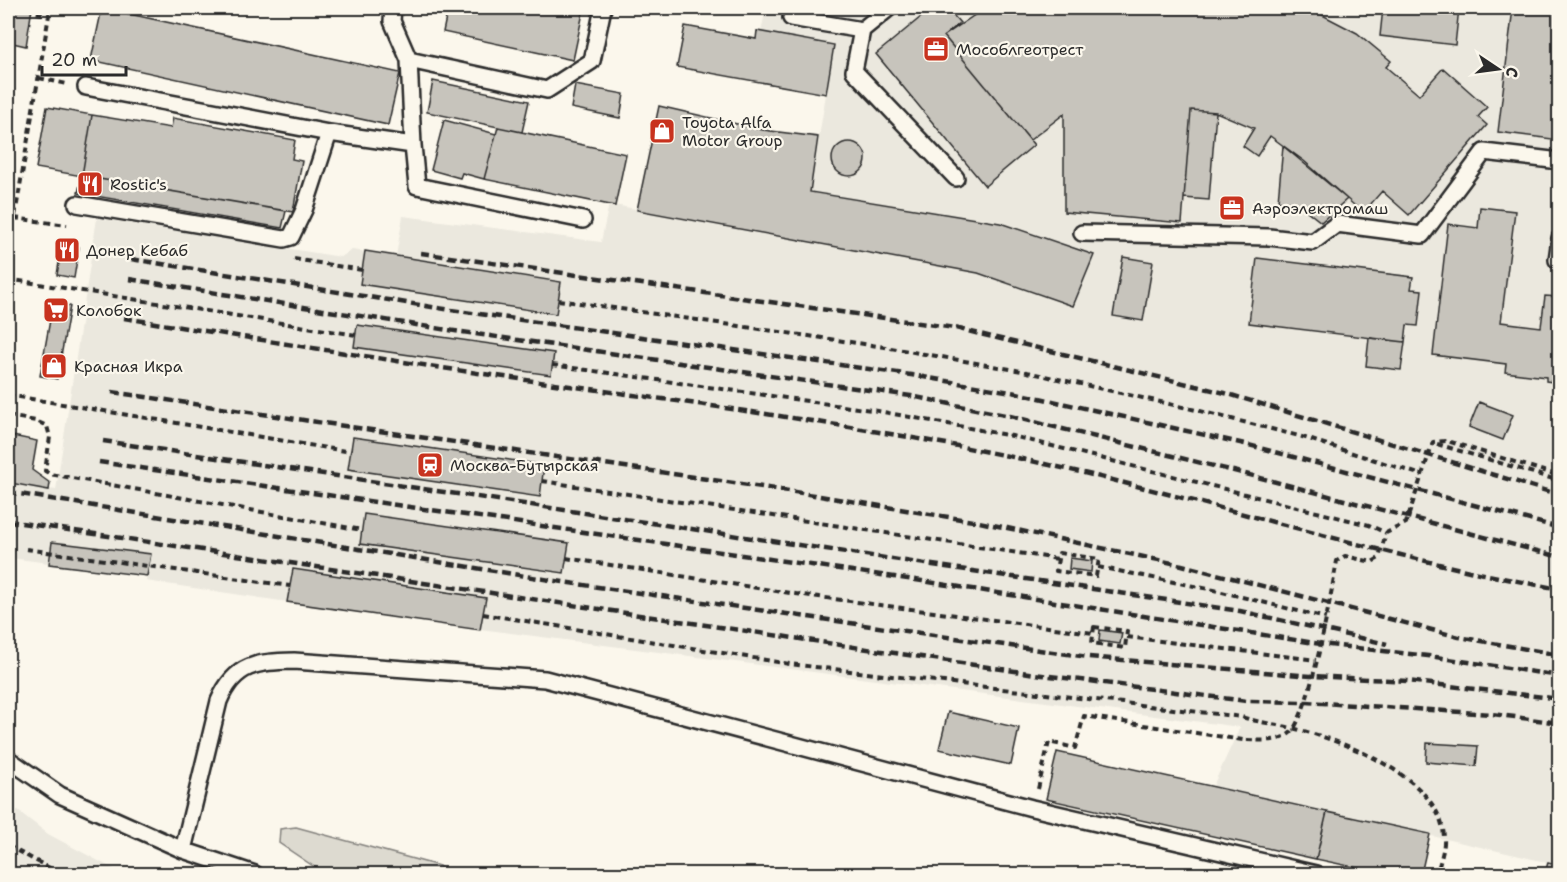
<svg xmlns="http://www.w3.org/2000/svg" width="1567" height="882" font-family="'Shantell Sans',sans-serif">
  <rect width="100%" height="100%" fill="#fbf7ec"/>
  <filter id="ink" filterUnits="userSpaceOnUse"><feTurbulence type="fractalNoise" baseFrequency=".0167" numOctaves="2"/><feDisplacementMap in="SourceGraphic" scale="12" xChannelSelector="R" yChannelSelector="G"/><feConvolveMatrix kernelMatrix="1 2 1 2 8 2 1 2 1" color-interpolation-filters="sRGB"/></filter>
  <g filter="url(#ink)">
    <path fill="#ebe8de" d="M 766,8 L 1559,8 L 1559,865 L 1213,786 L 1240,727 L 410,620 L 146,581 L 147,576 L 11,558 L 13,545 L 8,544 L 8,483 L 56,490 L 97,218 L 341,257 L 352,250 L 396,256 L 403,216 L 601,242 L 609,204 L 978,273 L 1073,306 L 1000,223 L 810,192 L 834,45 L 761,32 Z
      M 8,803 L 48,834 L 123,874 L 8,874 Z"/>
    <path fill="#dddad0" stroke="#84827e" stroke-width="1.5" d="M 296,827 L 439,866 L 446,874 L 325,874 L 279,843 L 280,829 Z"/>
    <path fill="#c7c4bc" stroke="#2b2b2b" stroke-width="1.5" d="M 8,8 L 32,8 L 26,46 L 8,42 Z
      M 102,8 L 400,73 L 388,125 L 91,60 Z
      M 448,8 L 584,8 L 573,60 L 443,32 Z
      M 932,8 L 947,8 L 960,23 L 944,36 L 1034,145 L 985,186 L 876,54 Z
      M 985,8 L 1309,8 L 1357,33 L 1391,61 L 1386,67 L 1419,95 L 1443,68 L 1487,107 L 1478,117 L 1487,125 L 1409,215 L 1382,191 L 1363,213 L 1304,161 L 1270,136 L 1257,156 L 1243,146 L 1254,128 L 1216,112 L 1191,110 L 1182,223 L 1064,212 L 1064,114 L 1030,140 L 944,36 Z
      M 1383,8 L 1459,8 L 1455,45 L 1380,36 Z
      M 1513,8 L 1560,8 L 1560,140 L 1498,132 Z
      M 685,26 L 756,39 L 757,31 L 834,45 L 826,94 L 677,67 Z
      M 433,81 L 529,101 L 522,132 L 427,112 Z
      M 575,85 L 624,94 L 620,118 L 571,108 Z
      M 659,106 L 763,130 L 818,137 L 810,192 L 1000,223 L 1094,255 L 1073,306 L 978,273 L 637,210 Z
      M 47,107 L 92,115 L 82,176 L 36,168 Z
      M 1191,110 L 1216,112 L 1209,200 L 1184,198 Z
      M 92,115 L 171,128 L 173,118 L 295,140 L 292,159 L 302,161 L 293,212 L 82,176 Z
      M 444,120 L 496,134 L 484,179 L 462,173 L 460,178 L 431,170 Z
      M 498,127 L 626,154 L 615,206 L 484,179 Z
      M832 159a17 17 0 1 1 34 0a17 17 0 1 1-34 0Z
      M 1283,146 L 1347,199 L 1321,222 L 1298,204 L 1278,201 Z
      M 82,176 L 286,211 L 282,228 L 78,193 Z
      M 1480,207 L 1515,211 L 1501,322 L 1541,327 L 1545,296 L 1560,297 L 1560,383 L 1546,381 L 1546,377 L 1505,372 L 1506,364 L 1433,355 L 1448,224 L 1478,228 Z
      M 62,244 L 79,247 L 74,278 L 57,275 Z
      M 365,251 L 561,282 L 556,314 L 360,284 Z
      M 1123,257 L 1153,262 L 1143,321 L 1113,316 Z
      M 1257,258 L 1413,277 L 1411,289 L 1422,290 L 1418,326 L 1407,325 L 1405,342 L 1249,323 Z
      M 53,303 L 70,306 L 57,379 L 40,376 Z
      M 357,325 L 554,353 L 551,375 L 354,347 Z
      M 1369,338 L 1405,342 L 1401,370 L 1366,366 Z
      M 1479,402 L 1513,415 L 1503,440 L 1469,427 Z
      M 8,435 L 37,441 L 32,470 L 50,483 L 49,490 L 10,483 L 13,465 L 8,464 Z
      M 353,437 L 544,465 L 540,497 L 348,469 Z
      M 8,464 L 13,465 L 10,483 L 8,483 Z
      M 364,514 L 569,543 L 564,573 L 360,544 Z
      M 52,542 L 151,554 L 147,576 L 49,564 Z
      M 1070,558 L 1092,561 L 1091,572 L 1069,569 Z
      M 293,569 L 486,598 L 480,630 L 287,602 Z
      M 1100,630 L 1122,633 L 1120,644 L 1099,641 Z
      M 948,712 L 1019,728 L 1011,765 L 939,749 Z
      M 1427,743 L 1478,746 L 1476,766 L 1426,762 Z
      M 1057,752 L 1327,812 L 1316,859 L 1046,799 Z
      M 1327,812 L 1430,834 L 1421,874 L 1386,874 L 1316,859 Z
      M 1548,862 L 1560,865 L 1560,874 L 1545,874 Z"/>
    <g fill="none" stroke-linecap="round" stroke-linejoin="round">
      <defs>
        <path id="service" d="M 791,18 L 862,30 L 889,8
          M 862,30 L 854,71 L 956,178
          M 409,60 L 547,90 L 592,61 L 603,8
          M 86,87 L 329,133 L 413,145 L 409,60 L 392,21 L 393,8
          M 413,145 L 417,186 L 583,220
          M 77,204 L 284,239 L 291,237 L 304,210 L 329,133
          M 1082,233 L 1269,237 L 1313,242 L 1337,224 L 1422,235 L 1484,152 L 1560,161
          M 1560,238 L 1557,260 L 1560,261
          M 8,759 L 60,795 L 183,850 L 255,874
          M 183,850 L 219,701 C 235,663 258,662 294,661 L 545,679 L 1032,808 L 1316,874"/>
      </defs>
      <use href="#service" stroke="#2b2b2b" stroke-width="20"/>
      <path stroke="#2b2b2b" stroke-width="4" stroke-dasharray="6 4.5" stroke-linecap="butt" d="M 39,78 L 67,84
        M 14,218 L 67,225
        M 8,257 L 49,15 L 31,12
        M 294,259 L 362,270
        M 8,279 L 356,335
        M 558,300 L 885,347 L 1027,372 L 1196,410 L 1299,436 L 1422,475
        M 552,365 L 878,411 L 1012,436 L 1369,525 L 1386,533
        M 8,395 L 351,452
        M 8,416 L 36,421 L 47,426 L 50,437 L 45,471 L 50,474 L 362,530
        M 1437,444 L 1560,481
        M 542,481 L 1058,559
        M 26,549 L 290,586
        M 1059,553 L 1099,559 L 1096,576 L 1056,571 Z
        M 566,558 L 796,594 L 1093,633
        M 1098,567 L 1214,590 L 1326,618
        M 483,614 L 790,664 L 1242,717 C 1260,723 1277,724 1296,729 C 1344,741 1442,778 1444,838 C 1445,849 1439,864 1437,874
        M 1094,627 L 1127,631 L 1125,648 L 1092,643 Z
        M 1127,637 L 1316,660
        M 1038,789 L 1049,742 L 1075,748 L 1084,716 L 1243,740 C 1258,740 1277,743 1289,734 C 1310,718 1331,593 1337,561 L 1345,556 L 1372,562 L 1379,558 L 1386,533 L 1406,523 L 1433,442 L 1447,441 L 1560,476
        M 8,846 L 61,874"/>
      <use href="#service" stroke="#fbf7ec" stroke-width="15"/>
      <path stroke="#2b2b2b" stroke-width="4.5" stroke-dasharray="9 4.5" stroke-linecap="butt" d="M 421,253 L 955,328 L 1225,393 L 1560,495
        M 131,259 L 451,310 L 911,375 L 1017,393 L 1245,444 L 1560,528
        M 129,279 L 448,330 L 911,396 L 1010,416 L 1242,473 L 1560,557
        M 124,318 C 230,335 337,352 443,368 C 625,395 807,416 988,452 C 1180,490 1366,555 1560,589
        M 112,392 L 789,491 L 979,522 L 1182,565 L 1459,637 L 1560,655
        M 103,441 L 1240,611 L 1387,644
        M 99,462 L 922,581 L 1321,644 L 1436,657 L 1560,676
        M 8,492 L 556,581 L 1088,657 L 1311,676 L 1407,681 L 1560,699
        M 8,521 L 1042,675 L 1246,701 L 1307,702 L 1492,714 L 1560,723"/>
    </g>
  </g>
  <defs>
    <symbol id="office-square" viewBox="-11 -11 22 22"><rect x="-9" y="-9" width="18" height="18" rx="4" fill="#c8321e" stroke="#fbf7ec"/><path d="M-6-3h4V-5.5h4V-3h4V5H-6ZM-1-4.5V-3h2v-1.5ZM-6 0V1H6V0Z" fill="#fff"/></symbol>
    <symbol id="shop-square" viewBox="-11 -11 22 22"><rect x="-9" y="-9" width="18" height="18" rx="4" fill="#c8321e" stroke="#fbf7ec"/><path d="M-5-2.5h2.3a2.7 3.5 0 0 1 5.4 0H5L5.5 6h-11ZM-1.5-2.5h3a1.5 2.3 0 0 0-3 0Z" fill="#fff"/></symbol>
    <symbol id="restaurant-square" viewBox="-11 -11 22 22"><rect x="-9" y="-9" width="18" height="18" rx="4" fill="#c8321e" stroke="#fbf7ec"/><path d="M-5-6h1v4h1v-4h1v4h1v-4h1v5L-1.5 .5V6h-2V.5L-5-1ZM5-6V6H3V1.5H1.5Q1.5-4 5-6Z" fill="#fff"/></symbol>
    <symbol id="supermarket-square" viewBox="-11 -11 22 22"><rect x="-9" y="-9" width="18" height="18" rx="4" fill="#c8321e" stroke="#fbf7ec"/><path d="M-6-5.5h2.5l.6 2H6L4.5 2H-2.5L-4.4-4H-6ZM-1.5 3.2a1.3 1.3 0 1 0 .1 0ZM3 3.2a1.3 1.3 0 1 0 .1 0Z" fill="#fff"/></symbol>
    <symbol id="station-square" viewBox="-11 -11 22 22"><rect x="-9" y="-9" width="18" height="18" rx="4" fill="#c8321e" stroke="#fbf7ec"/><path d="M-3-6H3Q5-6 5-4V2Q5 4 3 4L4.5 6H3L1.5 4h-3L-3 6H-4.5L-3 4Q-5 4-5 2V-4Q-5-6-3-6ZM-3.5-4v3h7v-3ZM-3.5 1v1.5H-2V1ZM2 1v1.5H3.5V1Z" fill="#fff"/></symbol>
  </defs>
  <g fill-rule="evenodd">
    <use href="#office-square" x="921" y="34" width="30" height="30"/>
    <use href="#shop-square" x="647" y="116" width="30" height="30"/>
    <use href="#restaurant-square" x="75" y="169" width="30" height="30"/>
    <use href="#office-square" x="1217" y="193" width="30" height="30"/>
    <use href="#restaurant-square" x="52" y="235" width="30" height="30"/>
    <use href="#supermarket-square" x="41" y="295" width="30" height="30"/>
    <use href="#shop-square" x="39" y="351" width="30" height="30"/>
    <use href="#station-square" x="415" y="450" width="30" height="30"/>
  </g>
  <g text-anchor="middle" stroke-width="4.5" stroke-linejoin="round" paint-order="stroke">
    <g font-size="16" fill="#2b2b2b" stroke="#fbf7ec" text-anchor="start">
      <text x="956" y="55">Мособлгеотрест</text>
      <text x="682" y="128">Toyota Alfa<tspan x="682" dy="18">Motor Group</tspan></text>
      <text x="110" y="190">Rostic's</text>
      <text x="1252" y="214">Аэроэлектромаш</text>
      <text x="86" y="256">Донер Кебаб</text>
      <text x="76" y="316">Колобок</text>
      <text x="74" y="372">Красная Икра</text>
      <text x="450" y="471">Москва-Бутырская</text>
    </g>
  </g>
  <rect width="1567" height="882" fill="none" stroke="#fbf7ec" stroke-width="30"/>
  <rect x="15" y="15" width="1537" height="852" fill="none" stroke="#2b2b2b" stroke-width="2" filter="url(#ink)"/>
  <g transform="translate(1498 69) rotate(103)" stroke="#fbf7ec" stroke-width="4.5" paint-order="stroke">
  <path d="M0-4.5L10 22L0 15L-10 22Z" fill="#2b2b2b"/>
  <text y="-9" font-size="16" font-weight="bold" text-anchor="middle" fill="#2b2b2b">С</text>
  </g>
  <path d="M42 66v9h84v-9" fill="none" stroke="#2b2b2b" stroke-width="3"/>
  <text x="51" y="66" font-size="18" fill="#2b2b2b" stroke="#fbf7ec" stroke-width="4.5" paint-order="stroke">20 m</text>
</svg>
